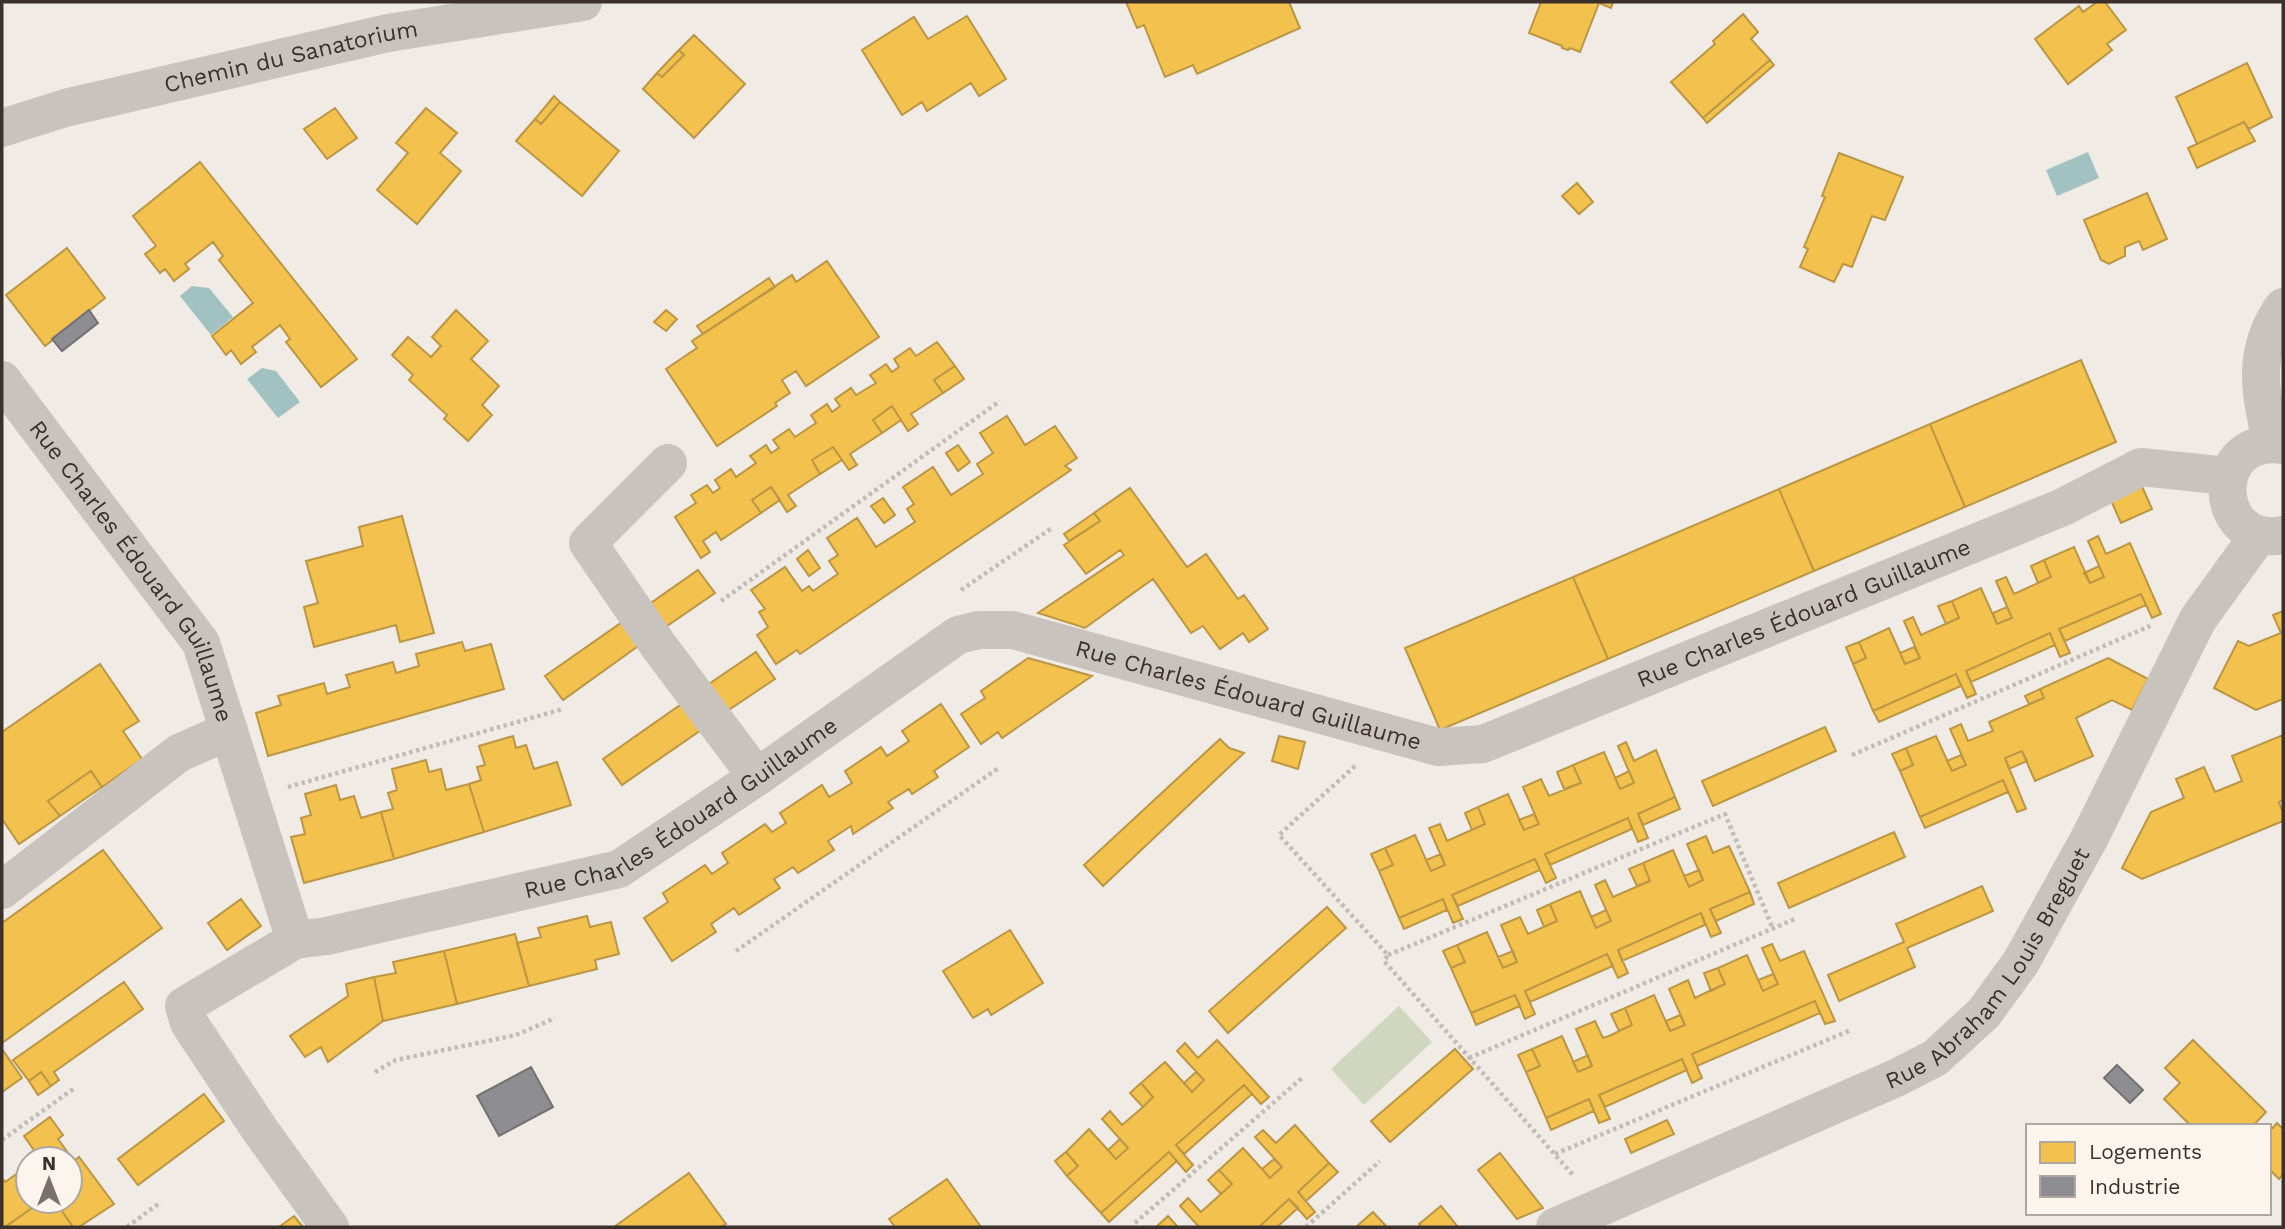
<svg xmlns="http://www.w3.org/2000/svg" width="2285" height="1229" font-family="'Work Sans',sans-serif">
  <rect width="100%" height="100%" fill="#f0ebe5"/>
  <path fill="#d1d6bf" d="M 1399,1006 L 1432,1042 L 1364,1105 L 1331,1069 Z"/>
  <path fill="#a1c2c1" d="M 2088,152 L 2099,178 L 2057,196 L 2046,170 Z
    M 192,286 L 209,288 L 233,317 L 211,335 L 180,296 Z
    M 262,368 L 276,371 L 300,402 L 278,418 L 247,379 Z"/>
  <path fill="#f2c14e" stroke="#bb9644" stroke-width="2" d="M 1126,2 L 1289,2 L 1300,28 L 1197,74 L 1193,65 L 1165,77 L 1144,25 L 1137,28 Z
    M 1541,2 L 1613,2 L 1611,8 L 1599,3 L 1580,52 L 1570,48 L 1568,50 L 1562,48 L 1562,46 L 1529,33 Z
    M 2097,2 L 2105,2 L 2126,30 L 2107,44 L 2112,50 L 2068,84 L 2035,39 L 2079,6 L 2083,12 Z
    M 1743,14 L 1758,32 L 1751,39 L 1770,60 L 1703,118 L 1671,82 L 1715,44 L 1713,41 Z
    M 967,16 L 1006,79 L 979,96 L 971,83 L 927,111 L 922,102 L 902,115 L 862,50 L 914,17 L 928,39 Z
    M 694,35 L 745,84 L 694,138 L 643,89 L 657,73 L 662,77 L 684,55 L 679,50 Z
    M 679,50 L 684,55 L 662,77 L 657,73 Z
    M 1770,60 L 1774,65 L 1707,123 L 1703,118 Z
    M 2247,63 L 2272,117 L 2249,129 L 2244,122 L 2197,144 L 2176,97 Z
    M 554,96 L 560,102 L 541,124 L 535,119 Z
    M 560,102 L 619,151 L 582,196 L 516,141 L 535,119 L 541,124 Z
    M 335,108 L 357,138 L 327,159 L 304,129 Z
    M 426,108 L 457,133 L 440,153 L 461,171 L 417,224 L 377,190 L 408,153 L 396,143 Z
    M 2244,122 L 2255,141 L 2197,168 L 2188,148 Z
    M 1839,153 L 1903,177 L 1885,220 L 1872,216 L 1852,267 L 1843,264 L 1834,282 L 1800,267 L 1808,249 L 1804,247 L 1825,197 L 1822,196 Z
    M 200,162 L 357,359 L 321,387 L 286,342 L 290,339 L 280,325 L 252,347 L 256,352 L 241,364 L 231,350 L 226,355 L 212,336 L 253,303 L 219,260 L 223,256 L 213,242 L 185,264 L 189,269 L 174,281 L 165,269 L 160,273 L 145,254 L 156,246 L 133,216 Z
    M 1577,183 L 1593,202 L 1579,214 L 1562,196 Z
    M 2147,193 L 2167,239 L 2143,250 L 2139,241 L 2125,247 L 2125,256 L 2109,264 L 2101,260 L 2084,220 Z
    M 67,248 L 105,298 L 45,346 L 6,295 Z
    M 827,261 L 879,337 L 806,386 L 796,371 L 782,380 L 790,393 L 775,403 L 777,406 L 717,446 L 666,369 L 697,348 L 692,341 L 792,275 L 796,282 Z
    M 769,278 L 775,287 L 703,334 L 697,326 Z
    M 456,310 L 488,341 L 471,359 L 499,386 L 482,405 L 492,415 L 468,441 L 444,419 L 447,415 L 409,380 L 413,375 L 392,355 L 408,337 L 431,357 L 441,346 L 432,337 Z
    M 666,310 L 677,319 L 666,331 L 654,322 Z
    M 937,342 L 955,366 L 934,380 L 943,393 L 911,414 L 918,424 L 908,431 L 892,406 L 873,420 L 882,433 L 850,454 L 857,465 L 849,470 L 833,447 L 812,460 L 820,474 L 788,495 L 796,506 L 787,512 L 771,487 L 752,500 L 761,513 L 721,540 L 716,532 L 703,541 L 710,552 L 701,558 L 675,517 L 696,503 L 691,495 L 707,485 L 713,493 L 720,488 L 715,480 L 731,469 L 736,477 L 756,463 L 750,456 L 766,445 L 771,453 L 779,448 L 773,440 L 789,429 L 795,437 L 816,423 L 811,415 L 827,404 L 832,412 L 840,406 L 835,399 L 851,388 L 856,395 L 876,383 L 870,375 L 886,364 L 892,372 L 899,367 L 894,359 L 910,348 L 916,356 Z
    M 2081,360 L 2116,442 L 1965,507 L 1930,424 Z
    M 955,366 L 964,379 L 943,393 L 934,380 Z
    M 892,406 L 901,420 L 882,433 L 873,420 Z
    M 1007,416 L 1025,445 L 1055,426 L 1077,458 L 1065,466 L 1071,470 L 800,654 L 797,650 L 776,664 L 757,635 L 768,627 L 759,612 L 765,609 L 751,590 L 785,567 L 802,591 L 809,586 L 813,591 L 838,574 L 829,561 L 838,555 L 827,538 L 857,518 L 876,547 L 915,522 L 907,509 L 914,504 L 903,487 L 933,467 L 951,495 L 983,474 L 977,464 L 993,453 L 980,433 Z
    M 1930,424 L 1965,507 L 1814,571 L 1779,489 Z
    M 958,445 L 970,462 L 958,471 L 946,453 Z
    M 833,447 L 842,460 L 820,474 L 812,460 Z
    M 2141,484 L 2152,509 L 2121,523 L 2110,498 Z
    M 771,487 L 780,500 L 761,513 L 752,500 Z
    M 1130,488 L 1187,567 L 1206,554 L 1238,599 L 1244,595 L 1268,629 L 1249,642 L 1243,633 L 1220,649 L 1203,626 L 1191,633 L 1153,579 L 1085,628 L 1038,613 L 1124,555 L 1120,550 L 1086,574 L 1064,545 L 1100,521 L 1094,513 Z
    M 1779,489 L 1814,571 L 1608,659 L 1573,577 Z
    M 883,498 L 895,515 L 884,523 L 871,506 Z
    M 1094,513 L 1100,521 L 1069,541 L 1064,534 Z
    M 402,516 L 434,633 L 400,642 L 396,625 L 314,647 L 304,607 L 318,603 L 306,561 L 363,546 L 359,527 Z
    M 2098,536 L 2106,554 L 2130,543 L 2161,614 L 2152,618 L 2141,594 L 2059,629 L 2070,653 L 2060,657 L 2050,633 L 1966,671 L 1976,694 L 1967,698 L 1956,674 L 1873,711 L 1853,664 L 1866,658 L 1859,642 L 1889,628 L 1905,664 L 1920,658 L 1904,621 L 1913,617 L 1921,635 L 1959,618 L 1952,601 L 1981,588 L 1997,624 L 2012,618 L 1996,581 L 2006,577 L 2014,594 L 2038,583 L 2051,577 L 2044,560 L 2074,547 L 2090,583 L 2104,577 L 2088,541 Z
    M 808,550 L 820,568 L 809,576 L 797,559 Z
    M 2044,560 L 2051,577 L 2038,583 L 2031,566 Z
    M 2099,566 L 2104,577 L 2090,583 L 2084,573 Z
    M 698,570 L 715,593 L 664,628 L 648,605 Z
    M 1573,577 L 1608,659 L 1440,730 L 1405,648 Z
    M 2141,594 L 2146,605 L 2065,641 L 2059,629 Z
    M 1952,601 L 1959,618 L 1946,624 L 1938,606 Z
    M 2007,607 L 2012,618 L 1997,624 L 1993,613 Z
    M 2283,611 L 2283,699 L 2256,710 L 2214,688 L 2238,641 L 2249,646 L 2281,633 L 2273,615 Z
    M 625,620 L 641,644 L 563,700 L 545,676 Z
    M 2050,633 L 2055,645 L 1971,682 L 1966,671 Z
    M 462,642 L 465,651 L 491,644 L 504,689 L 268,756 L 256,713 L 281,705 L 278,696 L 324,683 L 327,694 L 350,687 L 346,675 L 393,662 L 396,673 L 419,666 L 416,654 Z
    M 1859,642 L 1866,658 L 1853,664 L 1846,647 Z
    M 1914,647 L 1920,658 L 1905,664 L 1900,653 Z
    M 756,652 L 775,679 L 724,713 L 706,686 Z
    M 1028,658 L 1092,676 L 1002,738 L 998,732 L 981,744 L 961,714 L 985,698 L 981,691 Z
    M 2108,658 L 2148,679 L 2132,710 L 2112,700 L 2076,718 L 2093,756 L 2035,781 L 2022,751 L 2005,758 L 2026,809 L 2017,812 L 2003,780 L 1920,817 L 1900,771 L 1913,765 L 1906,748 L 1936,736 L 1952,771 L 1966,765 L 1950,729 L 1961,724 L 1968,741 L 1993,731 L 1989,722 L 2044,698 L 2040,689 Z
    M 100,664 L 139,721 L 123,731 L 142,759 L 102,787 L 91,771 L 48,801 L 60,816 L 19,844 L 2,819 L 2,732 Z
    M 1956,674 L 1961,686 L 1879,722 L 1873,711 Z
    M 2040,689 L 2044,698 L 2029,704 L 2025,696 Z
    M 683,703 L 701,730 L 622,785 L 603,759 Z
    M 941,704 L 969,747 L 934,771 L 938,777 L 912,794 L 909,789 L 888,802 L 893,808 L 853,834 L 851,826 L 828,841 L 834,850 L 798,873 L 793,867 L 774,879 L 780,888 L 739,915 L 734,908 L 711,924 L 716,932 L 672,961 L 644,918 L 668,902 L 663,893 L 705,865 L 712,874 L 728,863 L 722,853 L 765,824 L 772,832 L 786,823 L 780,813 L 822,785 L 829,797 L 852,783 L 845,771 L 881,747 L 887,756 L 909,741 L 902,731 Z
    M 1825,727 L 1836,751 L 1713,806 L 1702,781 Z
    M 2283,735 L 2283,800 L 2279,802 L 2283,813 L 2283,821 L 2142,879 L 2122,868 L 2151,812 L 2184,798 L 2176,779 L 2204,767 L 2215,792 L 2242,781 L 2232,756 Z
    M 513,736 L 516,748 L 526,745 L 534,769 L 557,762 L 571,805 L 484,832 L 469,784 L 481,780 L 477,767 L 485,765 L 479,746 Z
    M 1279,736 L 1305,742 L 1298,769 L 1272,761 Z
    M 1220,739 L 1229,748 L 1244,753 L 1103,886 L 1084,865 Z
    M 1626,742 L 1634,761 L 1656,750 L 1675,797 L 1638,814 L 1648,838 L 1638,842 L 1628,818 L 1545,854 L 1556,878 L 1546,883 L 1535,859 L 1452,895 L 1463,919 L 1453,923 L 1443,899 L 1399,918 L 1379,871 L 1393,865 L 1385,848 L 1415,835 L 1431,871 L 1445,865 L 1429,828 L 1440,824 L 1447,841 L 1485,824 L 1478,807 L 1508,794 L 1524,830 L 1539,824 L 1523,787 L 1541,779 L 1549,796 L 1581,783 L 1573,765 L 1604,752 L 1620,789 L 1634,783 L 1618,746 Z
    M 1906,748 L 1913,765 L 1900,771 L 1892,754 Z
    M 2022,751 L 2027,761 L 2009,769 L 2005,758 Z
    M 1961,755 L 1966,765 L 1952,771 L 1947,761 Z
    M 426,760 L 429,772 L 441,769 L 446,790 L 469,784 L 484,832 L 394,859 L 381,812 L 393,809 L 388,793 L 397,790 L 392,769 Z
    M 1573,765 L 1581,783 L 1564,789 L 1557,772 Z
    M 91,771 L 102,787 L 60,816 L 48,801 Z
    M 1629,771 L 1634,783 L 1620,789 L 1615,778 Z
    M 2003,780 L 2008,792 L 1925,828 L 1920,817 Z
    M 336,785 L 340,800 L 354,796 L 361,818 L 381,812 L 394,859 L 304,883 L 291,837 L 305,834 L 301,818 L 311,815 L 305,794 Z
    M 1675,797 L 1680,809 L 1643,825 L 1638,814 Z
    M 1478,807 L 1485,824 L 1472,830 L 1465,813 Z
    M 1534,814 L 1539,824 L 1524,830 L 1519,820 Z
    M 1628,818 L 1632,829 L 1550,865 L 1545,854 Z
    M 1894,832 L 1905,857 L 1789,908 L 1778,883 Z
    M 1706,836 L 1713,853 L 1729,846 L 1750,892 L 1710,909 L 1721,933 L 1711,937 L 1701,913 L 1618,950 L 1628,973 L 1618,978 L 1607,954 L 1525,991 L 1535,1014 L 1525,1019 L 1515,995 L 1471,1013 L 1451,968 L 1465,962 L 1457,945 L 1487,932 L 1503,968 L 1517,962 L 1501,925 L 1520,917 L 1528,934 L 1557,921 L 1550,904 L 1580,891 L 1596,928 L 1611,921 L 1595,885 L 1605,880 L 1613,897 L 1650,881 L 1643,863 L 1673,850 L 1689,887 L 1703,880 L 1687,844 Z
    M 1385,848 L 1393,865 L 1379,871 L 1371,854 Z
    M 103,850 L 162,928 L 2,1043 L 2,923 Z
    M 1441,854 L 1445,865 L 1431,871 L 1426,860 Z
    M 1535,859 L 1540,870 L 1458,906 L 1452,895 Z
    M 1643,863 L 1650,881 L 1637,886 L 1629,869 Z
    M 1699,870 L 1703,880 L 1689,887 L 1684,876 Z
    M 1982,886 L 1993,911 L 1907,948 L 1915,967 L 1839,1001 L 1828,975 L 1904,942 L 1896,924 Z
    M 1750,892 L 1754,904 L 1716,921 L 1710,909 Z
    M 241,899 L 261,926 L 227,950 L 208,923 Z
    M 1443,899 L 1447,910 L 1404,929 L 1399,918 Z
    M 1550,904 L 1557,921 L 1544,927 L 1537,910 Z
    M 1327,907 L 1346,928 L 1228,1033 L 1209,1011 Z
    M 1606,910 L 1611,921 L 1596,928 L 1591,917 Z
    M 1701,913 L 1705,925 L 1622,961 L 1618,950 Z
    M 587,916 L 590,927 L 611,922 L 619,954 L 595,960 L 597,969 L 529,986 L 517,943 L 541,937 L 538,928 Z
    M 1010,930 L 1043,983 L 991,1015 L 988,1009 L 973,1018 L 943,971 Z
    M 515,934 L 529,986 L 457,1004 L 444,951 Z
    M 1772,944 L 1780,961 L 1804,951 L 1835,1021 L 1825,1024 L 1815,1001 L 1692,1054 L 1702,1078 L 1692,1083 L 1682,1059 L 1599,1095 L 1610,1119 L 1599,1123 L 1589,1099 L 1546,1118 L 1526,1072 L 1540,1066 L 1532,1049 L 1562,1036 L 1578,1072 L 1592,1066 L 1576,1029 L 1595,1021 L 1603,1038 L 1609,1036 L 1632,1025 L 1625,1008 L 1654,995 L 1670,1031 L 1685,1025 L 1669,989 L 1688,980 L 1695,998 L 1703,994 L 1725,984 L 1718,968 L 1747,955 L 1763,991 L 1778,984 L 1762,948 Z
    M 1457,945 L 1465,962 L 1451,968 L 1443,951 Z
    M 444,951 L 457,1004 L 383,1021 L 374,977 L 396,973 L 393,962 Z
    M 1513,951 L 1517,962 L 1503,968 L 1498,957 Z
    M 1607,954 L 1613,966 L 1530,1002 L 1525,991 Z
    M 1718,968 L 1725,984 L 1711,991 L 1704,973 Z
    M 1773,974 L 1778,984 L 1763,991 L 1758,980 Z
    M 374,977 L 383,1021 L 328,1062 L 321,1047 L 305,1057 L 290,1036 L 348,996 L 346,984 Z
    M 124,982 L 143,1009 L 54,1072 L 59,1080 L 51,1086 L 41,1072 L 29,1081 L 13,1060 Z
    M 1515,995 L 1520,1006 L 1476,1025 L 1471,1013 Z
    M 1815,1001 L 1820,1013 L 1697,1066 L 1692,1054 Z
    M 1625,1008 L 1632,1025 L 1619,1031 L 1611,1014 Z
    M 1680,1015 L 1685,1025 L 1670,1031 L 1666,1021 Z
    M 1217,1040 L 1269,1097 L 1261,1104 L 1244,1085 L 1176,1145 L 1193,1165 L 1186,1172 L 1169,1152 L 1101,1213 L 1067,1176 L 1078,1166 L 1066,1152 L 1089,1129 L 1116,1159 L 1128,1148 L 1102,1119 L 1110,1111 L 1122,1125 L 1143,1107 L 1153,1097 L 1141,1083 L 1165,1062 L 1192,1092 L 1204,1080 L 1177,1051 L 1185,1043 L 1198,1058 Z
    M 2193,1040 L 2266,1112 L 2253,1126 L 2191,1126 L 2164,1099 L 2180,1083 L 2165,1068 Z
    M 2,1049 L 22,1078 L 2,1092 Z
    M 1455,1049 L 1473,1069 L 1390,1142 L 1371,1121 Z
    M 1532,1049 L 1540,1066 L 1526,1072 L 1518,1055 Z
    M 1588,1055 L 1592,1066 L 1578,1072 L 1573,1062 Z
    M 1682,1059 L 1687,1070 L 1605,1107 L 1599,1095 Z
    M 41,1072 L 51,1086 L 38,1095 L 29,1081 Z
    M 1196,1072 L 1204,1080 L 1192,1092 L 1184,1083 Z
    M 1141,1083 L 1153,1097 L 1143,1107 L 1130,1093 Z
    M 1244,1085 L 1252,1094 L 1184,1154 L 1176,1145 Z
    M 204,1094 L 224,1121 L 138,1185 L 118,1159 Z
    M 1589,1099 L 1594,1111 L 1551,1130 L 1546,1118 Z
    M 50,1117 L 63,1135 L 58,1139 L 74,1161 L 79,1157 L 114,1204 L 79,1227 L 73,1227 L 55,1201 L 70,1201 L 70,1159 L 40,1159 L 24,1136 Z
    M 1667,1120 L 1674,1134 L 1631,1153 L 1625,1139 Z
    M 2277,1123 L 2283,1129 L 2283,1174 L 2279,1179 L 2269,1169 L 2269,1132 Z
    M 1295,1125 L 1329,1163 L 1298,1192 L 1315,1212 L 1307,1219 L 1289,1199 L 1259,1227 L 1199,1227 L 1180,1206 L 1188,1198 L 1201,1212 L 1232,1184 L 1219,1170 L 1243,1148 L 1270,1178 L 1282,1167 L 1255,1137 L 1263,1130 L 1276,1143 Z
    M 1120,1139 L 1128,1148 L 1116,1159 L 1108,1150 Z
    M 1066,1152 L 1078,1166 L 1067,1176 L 1055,1161 Z
    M 1169,1152 L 1177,1161 L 1109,1222 L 1101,1213 Z
    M 1500,1153 L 1543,1208 L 1517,1219 L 1478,1170 Z
    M 1274,1159 L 1282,1167 L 1270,1178 L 1262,1169 Z
    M 1329,1163 L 1338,1172 L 1306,1201 L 1298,1192 Z
    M 28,1166 L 28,1201 L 42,1201 L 5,1227 L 2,1227 L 2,1178 L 5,1182 Z
    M 1219,1170 L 1232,1184 L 1221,1194 L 1208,1180 Z
    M 689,1173 L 726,1224 L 721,1227 L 614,1227 Z
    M 947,1179 L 981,1227 L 895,1227 L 889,1219 Z
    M 1289,1199 L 1298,1208 L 1277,1227 L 1259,1227 Z
    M 42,1201 L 55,1201 L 73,1227 L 5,1227 Z
    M 1441,1206 L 1458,1227 L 1422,1227 L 1419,1224 Z
    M 1373,1212 L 1387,1227 L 1356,1227 Z
    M 294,1216 L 303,1227 L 279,1227 Z
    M 1168,1216 L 1178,1227 L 1156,1227 Z"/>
  <path fill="#8d8d92" stroke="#747173" stroke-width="2" d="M 89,310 L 98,323 L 62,351 L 52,339 Z
    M 2117,1065 L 2143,1090 L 2130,1103 L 2104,1078 Z
    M 531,1067 L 553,1107 L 499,1136 L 477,1096 Z"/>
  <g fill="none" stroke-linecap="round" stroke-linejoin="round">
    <path stroke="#c2bbb6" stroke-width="4.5" stroke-dasharray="3.5 3.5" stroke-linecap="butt" d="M 961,590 L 1052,528
      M 721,601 L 1000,401
      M 1852,755 L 2150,626
      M 1355,766 L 1279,835 L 1388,955 L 1384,961 L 1573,1175
      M 288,787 L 563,709
      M 736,951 L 1000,767
      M 1388,955 L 1725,814 L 1773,929
      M 1469,1058 L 1795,919
      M 375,1072 L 396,1060 L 516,1035 L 555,1018
      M 2,1140 L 76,1087
      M 1555,1154 L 1851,1030
      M 1135,1223 L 1302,1078
      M 127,1227 L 161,1202
      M 1306,1227 L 1380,1161"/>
    <g stroke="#c9c3be" stroke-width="38">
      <path id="s1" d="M 2,128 L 65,108 L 388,33 L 583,2"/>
      <path id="s2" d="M 2,380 L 201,643 L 295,940 L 327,936 L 619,869 L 757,777 L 958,635 L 979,630 L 1013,630 L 1438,747 L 1483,744 L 2063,507 L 2141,467 L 2228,476"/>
      <path d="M 2272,444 C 2260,394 2251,352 2283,307"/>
      <path d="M 2283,445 C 2206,434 2212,549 2283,535"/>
      <path d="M 668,463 L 588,543 L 658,645 L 757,777"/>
      <path d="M 2,890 L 179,753 L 229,731"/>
      <path d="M 295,940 L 184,1006 L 189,1023 L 260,1130 L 330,1227"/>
      <path id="s3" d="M 1555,1227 L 1896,1078 L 1935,1058 L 1984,1013 L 2021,962 L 2090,837 L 2198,619 L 2259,535"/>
    </g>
  </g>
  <g text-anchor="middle" stroke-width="7" stroke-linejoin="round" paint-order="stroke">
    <g font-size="23" fill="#3b302b" stroke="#fbf5ee">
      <text dy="8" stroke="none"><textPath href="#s1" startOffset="298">Chemin du Sanatorium</textPath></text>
      <text dy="8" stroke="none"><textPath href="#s2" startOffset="233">Rue Charles Édouard Guillaume</textPath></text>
      <text dy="8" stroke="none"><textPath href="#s2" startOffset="2273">Rue Charles Édouard Guillaume</textPath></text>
      <text dy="8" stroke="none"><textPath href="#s2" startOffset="1685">Rue Charles Édouard Guillaume</textPath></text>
      <text dy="8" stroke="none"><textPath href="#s2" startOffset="1055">Rue Charles Édouard Guillaume</textPath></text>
      <text dy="8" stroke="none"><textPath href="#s3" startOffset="518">Rue Abraham Louis Breguet</textPath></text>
    </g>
  </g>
  <rect width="2285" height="1229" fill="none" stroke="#3b302b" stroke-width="7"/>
  <rect x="2026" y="1124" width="245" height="91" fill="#fbf5ee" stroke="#aea6a0" stroke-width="2"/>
  <rect x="2040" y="1142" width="35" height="21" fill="#f2c14e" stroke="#aea6a0" stroke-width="2"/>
  <text x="2089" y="1159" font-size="21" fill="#3b302b">Logements</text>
  <rect x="2040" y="1176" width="35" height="21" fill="#8d8d92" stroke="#aea6a0" stroke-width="2"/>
  <text x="2089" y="1194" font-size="21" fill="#3b302b">Industrie</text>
  <g transform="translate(49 1180)"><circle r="33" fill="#fbf5ee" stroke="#aea6a0" stroke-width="2"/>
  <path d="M0-5L12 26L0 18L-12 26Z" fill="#7a716c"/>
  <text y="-10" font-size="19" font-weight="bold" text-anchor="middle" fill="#3b302b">N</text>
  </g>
</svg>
